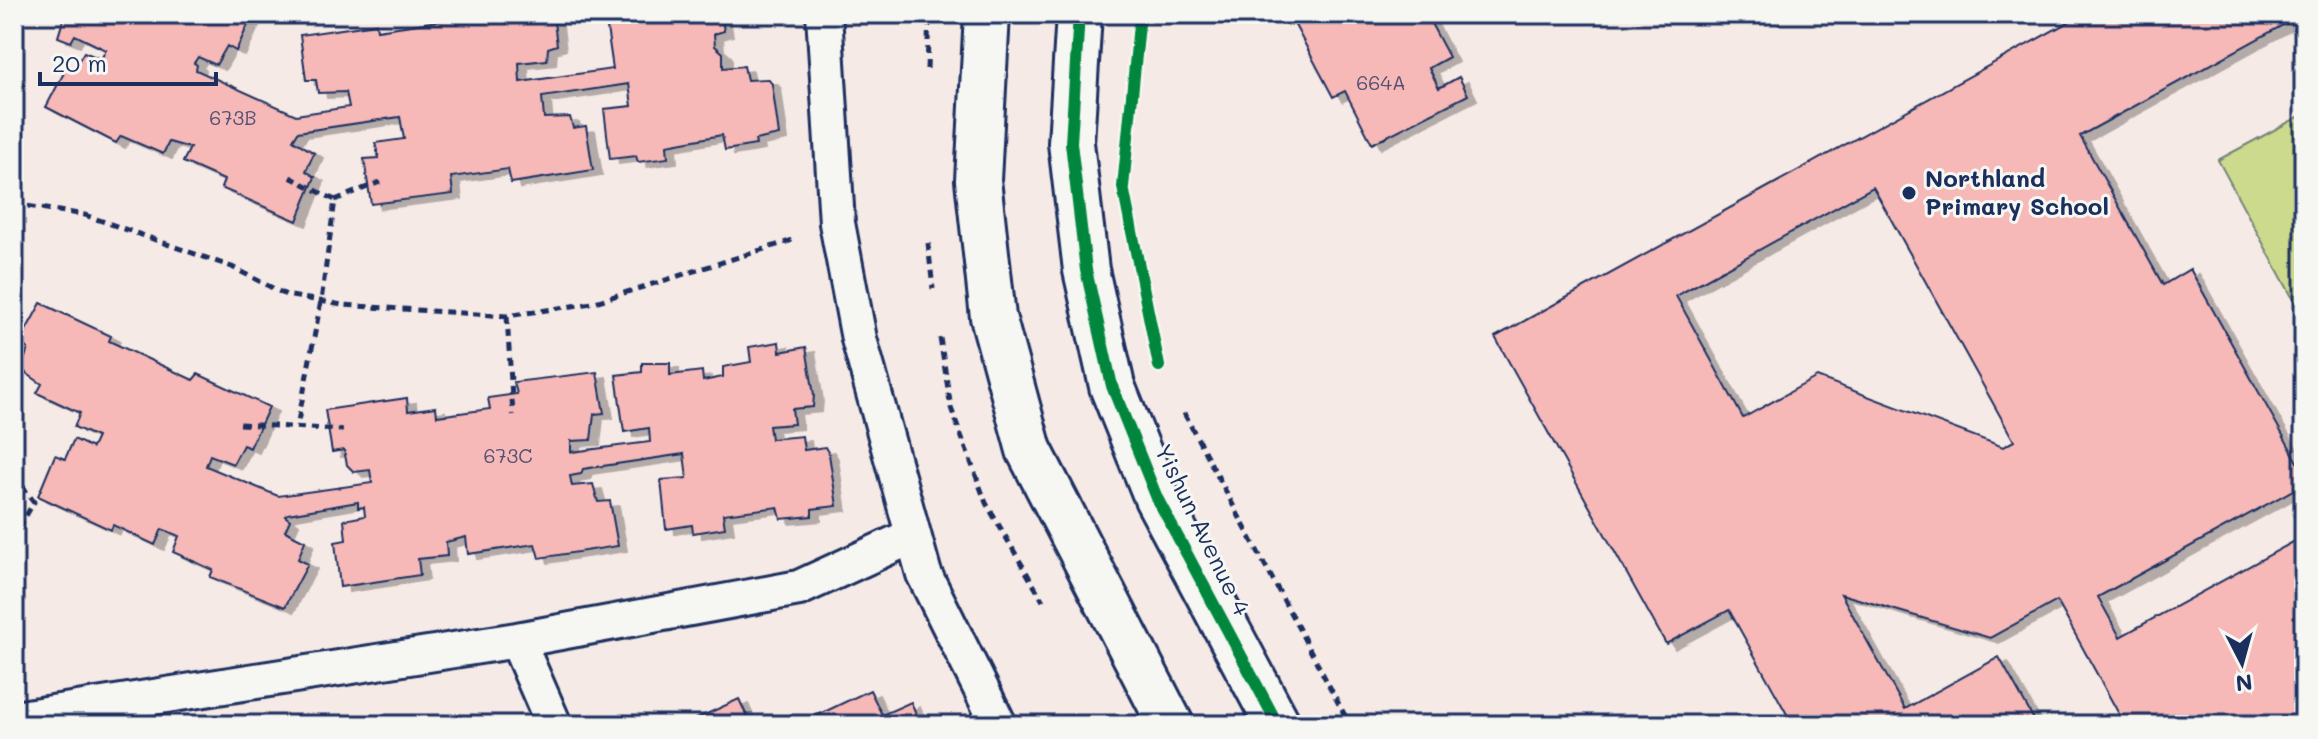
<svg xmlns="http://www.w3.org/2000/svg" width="2318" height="739" font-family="Mali,sans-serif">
  <defs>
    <filter id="shadow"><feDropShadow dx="9" dy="5" stdDeviation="0" flood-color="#0004"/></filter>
  </defs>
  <rect width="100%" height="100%" fill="#f6eae6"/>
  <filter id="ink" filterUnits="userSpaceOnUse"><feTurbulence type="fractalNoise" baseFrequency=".0125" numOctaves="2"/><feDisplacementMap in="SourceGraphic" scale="16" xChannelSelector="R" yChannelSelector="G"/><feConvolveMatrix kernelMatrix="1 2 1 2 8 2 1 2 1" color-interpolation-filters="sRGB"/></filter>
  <g filter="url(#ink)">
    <path fill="#ccda8d" stroke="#748476" stroke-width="2" d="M 2304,114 L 2304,319 L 2218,160 Z"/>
    <path fill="#f6b9b8" stroke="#1b2f5e" stroke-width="2" fill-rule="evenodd" filter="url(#shadow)" d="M 65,14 L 253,14 L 236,51 L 227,46 L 216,65 L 198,57 L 194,63 L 197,65 L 196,70 L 296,115 L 349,107 L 346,92 L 318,93 L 316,80 L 306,80 L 300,35 L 376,24 L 377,30 L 472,16 L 471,14 L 553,14 L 557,45 L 548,48 L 547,60 L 519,63 L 520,82 L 613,69 L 606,21 L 638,18 L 638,14 L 721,14 L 724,31 L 714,34 L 715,46 L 723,53 L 723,68 L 744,66 L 747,80 L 768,79 L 772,84 L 779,135 L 755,140 L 756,145 L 725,150 L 722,135 L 667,145 L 668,158 L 638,162 L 636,156 L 610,159 L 604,109 L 632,106 L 629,84 L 542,97 L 544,118 L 570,117 L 573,128 L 586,126 L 593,170 L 511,183 L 508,169 L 451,177 L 453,194 L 371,204 L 364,159 L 379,158 L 375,143 L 404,139 L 400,117 L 298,132 L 293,140 L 314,153 L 306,171 L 315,177 L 297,221 L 221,188 L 224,180 L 183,162 L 190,148 L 169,142 L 163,154 L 121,136 L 116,143 L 46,107 L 67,67 L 74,68 L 84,52 L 101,59 L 106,50 L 75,35 L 71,42 L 58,37 Z
      M 1289,14 L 1426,14 L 1449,57 L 1429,68 L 1439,88 L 1459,77 L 1468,95 L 1372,144 L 1345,91 L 1333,97 Z
      M 2083,14 L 2303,14 L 2080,136 L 2163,285 L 2190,269 L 2304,473 L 2304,484 L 2098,597 L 2120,637 L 2304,536 L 2304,725 L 2125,725 L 2057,601 L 1990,638 L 1841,594 L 1905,709 L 1999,657 L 2037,725 L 1793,725 L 1729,610 L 1666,644 L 1495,337 ZM 1873,187 L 2014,441 L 2003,447 L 1817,377 L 1743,418 L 1676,296 Z
      M 41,303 L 111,336 L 109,341 L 193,380 L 198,374 L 269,407 L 250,448 L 243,445 L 233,464 L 210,455 L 206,466 L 278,496 L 372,483 L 370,470 L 354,472 L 347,465 L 344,450 L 332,452 L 325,410 L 407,398 L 408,411 L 436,407 L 437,416 L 490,409 L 488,398 L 517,394 L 514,382 L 597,372 L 604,413 L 594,414 L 591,440 L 571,441 L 571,452 L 650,442 L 649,428 L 624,432 L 616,375 L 642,372 L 642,363 L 670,363 L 670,375 L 702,371 L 703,381 L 723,377 L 723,367 L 751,362 L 749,347 L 779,342 L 780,352 L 806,347 L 814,395 L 813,407 L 792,409 L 794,424 L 769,426 L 771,439 L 802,436 L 804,450 L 825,447 L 829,454 L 837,506 L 812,509 L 812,516 L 781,519 L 778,507 L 723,514 L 725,528 L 693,533 L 692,525 L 666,529 L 661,480 L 687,478 L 684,454 L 583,469 L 581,474 L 570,476 L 572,486 L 593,484 L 598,502 L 610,501 L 618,546 L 539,558 L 535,544 L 468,554 L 466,537 L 446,542 L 447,556 L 418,559 L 420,575 L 340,587 L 335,542 L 346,540 L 344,520 L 365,516 L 364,507 L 358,508 L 358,502 L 288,514 L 285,516 L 290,520 L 285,531 L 305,541 L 298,559 L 308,564 L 285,607 L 210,577 L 213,570 L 173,552 L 179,536 L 162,529 L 155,545 L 113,525 L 111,530 L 38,496 L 55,455 L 65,459 L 74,439 L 92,448 L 97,437 L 74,427 L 80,413 L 37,393 L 42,384 L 23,371 L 23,363 L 28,349 L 19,343 Z
      M 870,690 L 882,715 L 911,702 L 921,725 L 797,725 Z
      M 739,699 L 751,725 L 683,725 Z"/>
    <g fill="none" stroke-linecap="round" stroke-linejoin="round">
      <defs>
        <path id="service" d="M 824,14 L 837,223 L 859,339 L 924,574 L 999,725
          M 517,640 L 554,725
          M 14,719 L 517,640 L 799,588 L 912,536"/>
        <path id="tertiary" d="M 987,14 L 978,180 L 993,317 L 1029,450 L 1171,725
          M 1079,14 L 1071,143 L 1086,270 L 1112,386 L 1157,498 L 1278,725"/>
      </defs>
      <use href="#service" stroke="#1b2f5e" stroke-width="40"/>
      <use href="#tertiary" stroke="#1b2f5e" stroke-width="50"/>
      <path stroke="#1b2f5e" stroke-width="5" stroke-dasharray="8 6" stroke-linecap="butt" d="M 927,69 L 929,14
        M 290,177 L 335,200 L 321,301 L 297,427
        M 335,200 L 380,182
        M 14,204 L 85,215 L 232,267 L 286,295 L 342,305 L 507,316 L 592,303 L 793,240
        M 928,243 L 933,289
        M 507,316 L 513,415
        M 940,338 L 951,408 L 986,503 L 1043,601
        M 1184,413 L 1350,725
        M 240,424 L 343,430
        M 14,474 L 34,502 L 20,526 L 14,576
        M 14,607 L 21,668"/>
      <use href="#service" stroke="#f6f6f2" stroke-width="34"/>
      <use href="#tertiary" stroke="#f6f6f2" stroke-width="44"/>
      <defs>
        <path id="cycleway" d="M 1079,14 L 1071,143 L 1086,270 L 1112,386 L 1157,498 L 1278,725
          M 1140,14 L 1123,187 L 1159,366"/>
      </defs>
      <use href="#cycleway" stroke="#f6f6f2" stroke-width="17"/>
      <use href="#cycleway" stroke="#00873e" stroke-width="12"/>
    </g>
  </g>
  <circle fill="#1b2f5e" stroke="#f6f6f2" stroke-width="3" cx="1909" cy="193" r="8"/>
  <g text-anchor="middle" stroke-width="6" stroke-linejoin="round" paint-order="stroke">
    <g font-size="20" fill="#525274">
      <text x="1381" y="90">664A</text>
      <text x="233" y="125">673B</text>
      <text x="508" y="463">673C</text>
    </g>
    <g font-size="24" font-weight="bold" fill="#1b2f5e" stroke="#f6f6f2" text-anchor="start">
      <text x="1925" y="187">Northland<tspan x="1925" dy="28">Primary School</tspan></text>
    </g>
    <g font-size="24" fill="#1b2f5e" stroke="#f6f6f2">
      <text transform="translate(1202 530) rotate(64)" y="8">Yishun Avenue 4</text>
    </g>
  </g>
  <rect width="2318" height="739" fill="none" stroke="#f6f6f2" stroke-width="48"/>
  <rect x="24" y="24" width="2270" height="691" fill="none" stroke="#1b2f5e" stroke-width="3" filter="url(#ink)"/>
  <g transform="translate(2242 663) rotate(174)" stroke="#f6f6f2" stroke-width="6" paint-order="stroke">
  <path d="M0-6L14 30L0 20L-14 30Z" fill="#1b2f5e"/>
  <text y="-12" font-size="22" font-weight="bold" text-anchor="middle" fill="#1b2f5e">N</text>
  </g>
  <path d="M40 72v12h176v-12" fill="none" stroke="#1b2f5e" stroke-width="4"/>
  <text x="52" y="72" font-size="24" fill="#1b2f5e" stroke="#f6f6f2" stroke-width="6" paint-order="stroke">20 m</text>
</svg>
